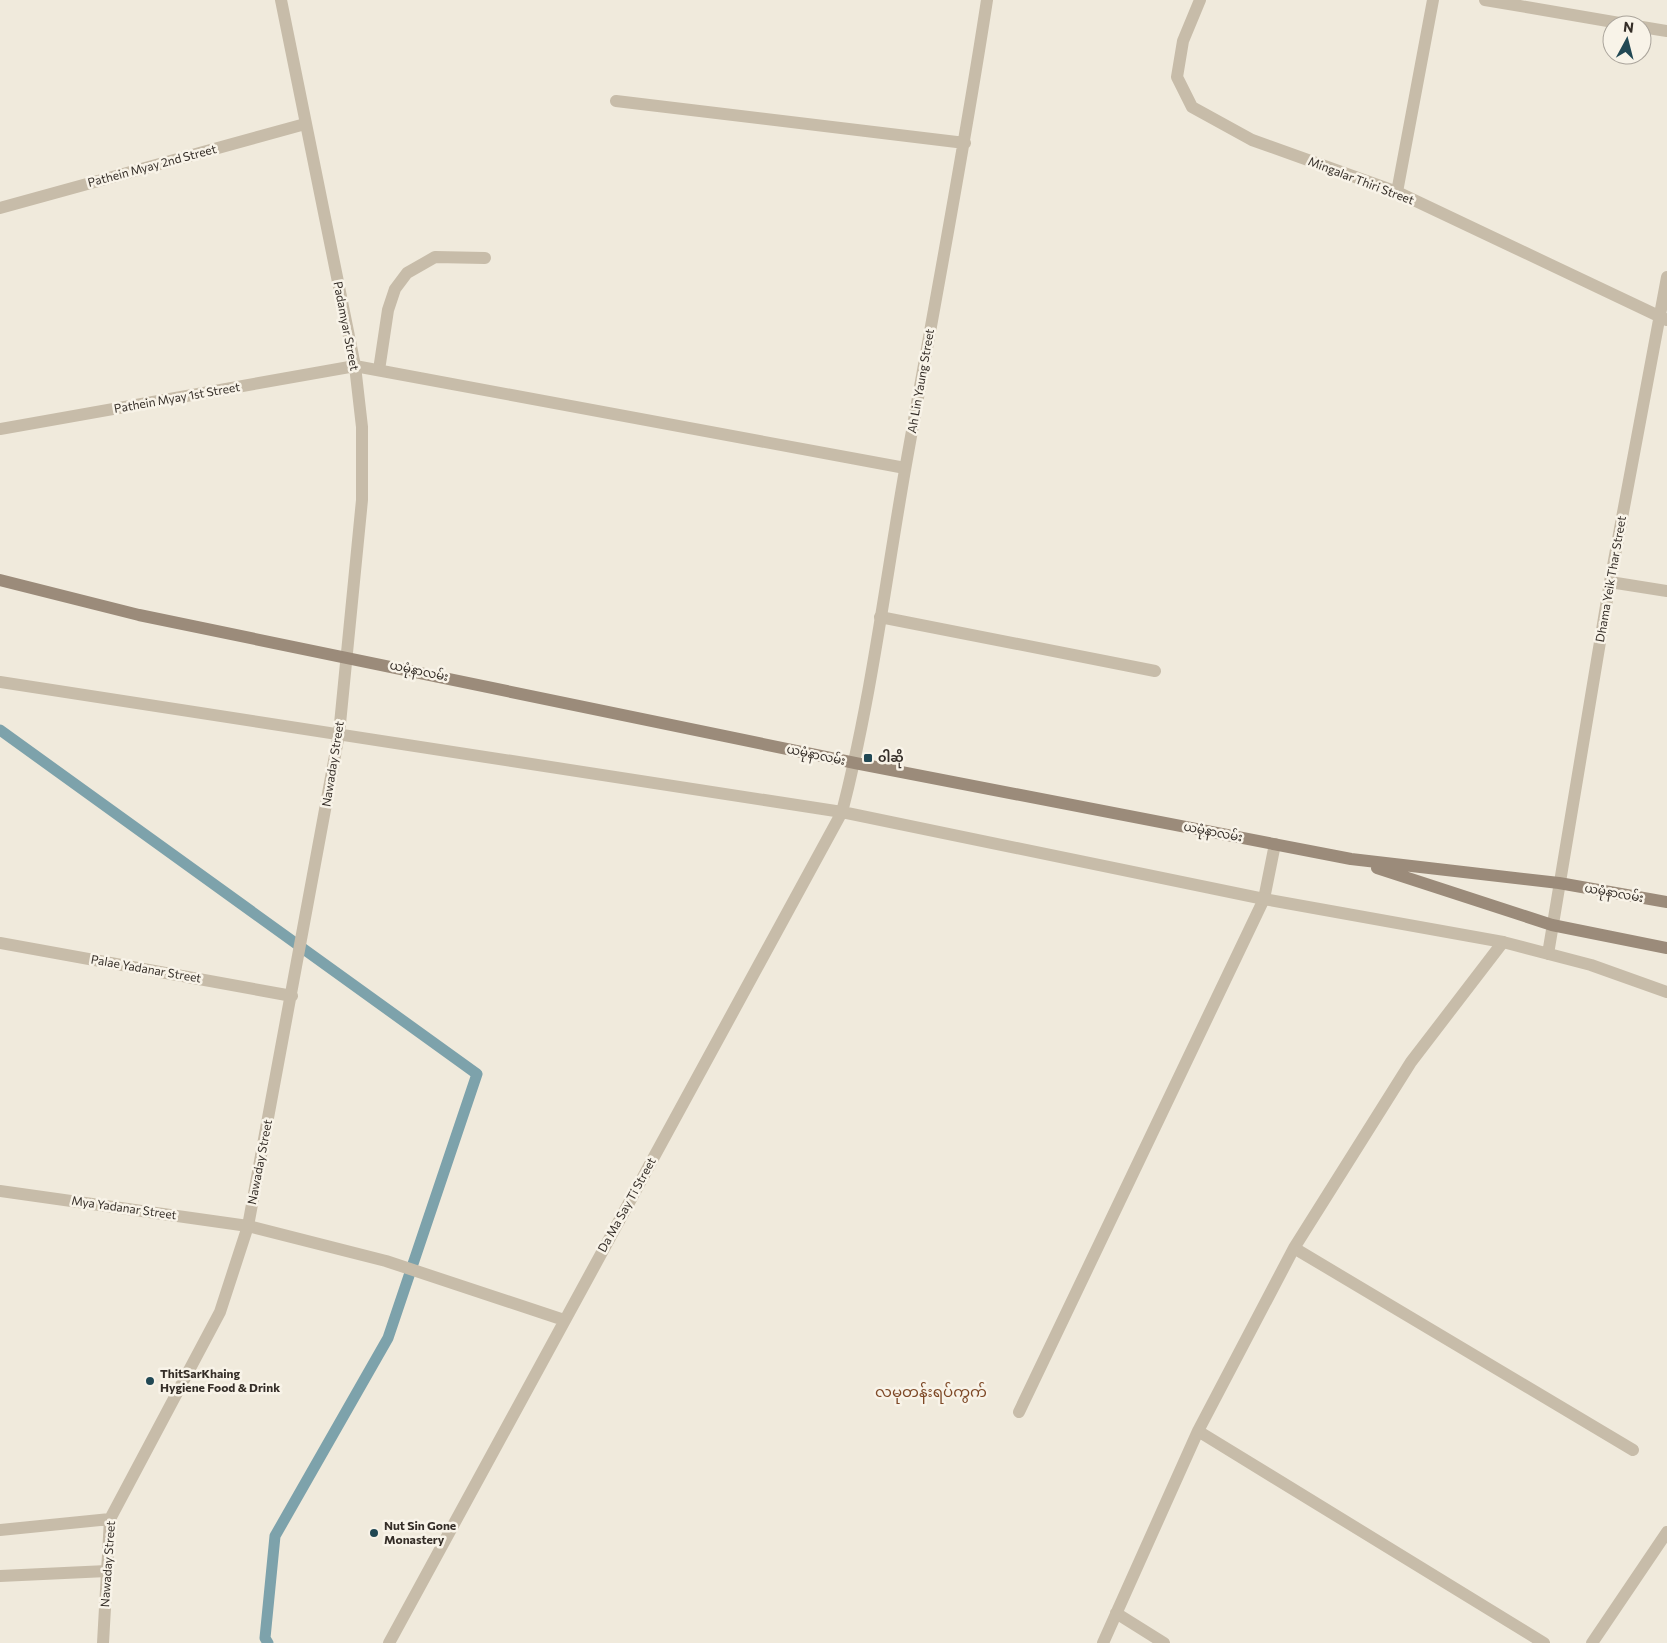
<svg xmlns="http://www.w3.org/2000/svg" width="1667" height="1643" font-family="Commissioner,'Noto Sans Myanmar',sans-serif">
  <rect width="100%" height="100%" fill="#f0eadc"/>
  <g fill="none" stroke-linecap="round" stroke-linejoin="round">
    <path stroke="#7da2ab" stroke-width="11" d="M 0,730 L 477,1074 L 388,1338 L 275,1536 L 265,1638 L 268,1643"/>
    <path stroke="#c7bca9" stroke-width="12" d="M 379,370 L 388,310 L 395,289 L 407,273 L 435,257 L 485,258
      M 880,617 L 1155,671
      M 1294,1248 L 1633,1450
      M 1019,1412 L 1264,899 L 1275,844
      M 1198,1431 L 1544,1643
      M 0,1576 L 107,1571
      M 1116,1613 L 1164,1643
      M 1103,1643 L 1198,1431 L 1294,1248 L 1411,1062 L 1503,942"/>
    <path stroke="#c7bca9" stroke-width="12" d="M 1200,0 L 1183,41 L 1177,77 L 1192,107 L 1252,140 L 1397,192 L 1667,320
      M 1485,0 L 1631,25
      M 1642,27 L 1667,31
      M 616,101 L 965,143
      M 1397,192 L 1433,0
      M 0,208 L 305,124
      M 0,429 L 355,366 L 905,468
      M 1610,582 L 1667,591
      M 0,682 L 842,812 L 1264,899 L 1503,942 L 1591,965 L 1667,992
      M 0,943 L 292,996
      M 1548,954 L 1610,582 L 1667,277
      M 0,1191 L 248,1226 L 386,1261 L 564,1320
      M 0,1530 L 110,1519
      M 103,1643 L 110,1519 L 220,1312 L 248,1226 L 339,734 L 362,500 L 362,427 L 355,366 L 281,0
      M 389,1643 L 842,812 C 871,700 885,584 905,470 C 933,313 963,157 987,0
      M 1592,1643 L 1667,1532"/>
    <path stroke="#9b8b7a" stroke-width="12" d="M 0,580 L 139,615 L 855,763 L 1351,859 L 1559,883 L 1667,902
      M 1377,868 L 1552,925 L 1667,948"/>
  </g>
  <g fill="#214854" stroke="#f8f3e8" stroke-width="2">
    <rect x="863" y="753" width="10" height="10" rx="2.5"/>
    <circle cx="150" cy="1381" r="5"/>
    <circle cx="374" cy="1533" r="5"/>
  </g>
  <g text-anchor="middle" stroke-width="5" stroke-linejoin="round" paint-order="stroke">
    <g font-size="12" fill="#352e28" stroke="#f8f3e8">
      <text transform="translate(152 166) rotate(-15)" y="4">Pathein Myay 2nd Street</text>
      <text transform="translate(1361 181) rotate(21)" y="4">Mingalar Thiri Street</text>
      <text transform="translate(346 326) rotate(79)" y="4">Padamyar Street</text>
      <text transform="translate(921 381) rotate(-80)" y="4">Ah Lin Yaung Street</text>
      <text transform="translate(177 398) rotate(-10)" y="4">Pathein Myay 1st Street</text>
      <text transform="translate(1611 579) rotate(-80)" y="4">Dhama Yeik Thar Street</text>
      <text transform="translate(419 671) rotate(12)" y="4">ယမုံနာလမ်း</text>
      <text transform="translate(816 755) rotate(12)" y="4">ယမုံနာလမ်း</text>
      <text transform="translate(333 764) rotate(-81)" y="4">Nawaday Street</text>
      <text transform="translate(1213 832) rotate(11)" y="4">ယမုံနာလမ်း</text>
      <text transform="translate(1614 893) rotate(10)" y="4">ယမုံနာလမ်း</text>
      <text transform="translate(146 969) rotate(10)" y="4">Palae Yadanar Street</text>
      <text transform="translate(260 1162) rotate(-79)" y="4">Nawaday Street</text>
      <text transform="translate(627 1205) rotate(-61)" y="4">Da Ma Say Ti Street</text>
      <text transform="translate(124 1208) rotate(8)" y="4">Mya Yadanar Street</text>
      <text transform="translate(108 1564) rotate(-86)" y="4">Nawaday Street</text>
    </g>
    <g font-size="12" font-weight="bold" fill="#352e28" stroke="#f8f3e8" text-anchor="start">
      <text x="878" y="762">ဝါဆို</text>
      <text x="160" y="1378">ThitSarKhaing<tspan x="160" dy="14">Hygiene Food &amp; Drink</tspan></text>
      <text x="384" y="1530">Nut Sin Gone<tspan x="384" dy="14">Monastery</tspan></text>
    </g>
    <g font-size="15" fill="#7e4927" stroke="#f8f3e8">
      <text x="931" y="1397">လမုတန်းရပ်ကွက်</text>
    </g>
  </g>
  <g transform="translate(1627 40) rotate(7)"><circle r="24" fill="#f8f3e8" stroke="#aaa49b"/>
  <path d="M0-4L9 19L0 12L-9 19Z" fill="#214854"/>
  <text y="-8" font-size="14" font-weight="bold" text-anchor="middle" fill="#352e28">N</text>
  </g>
</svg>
